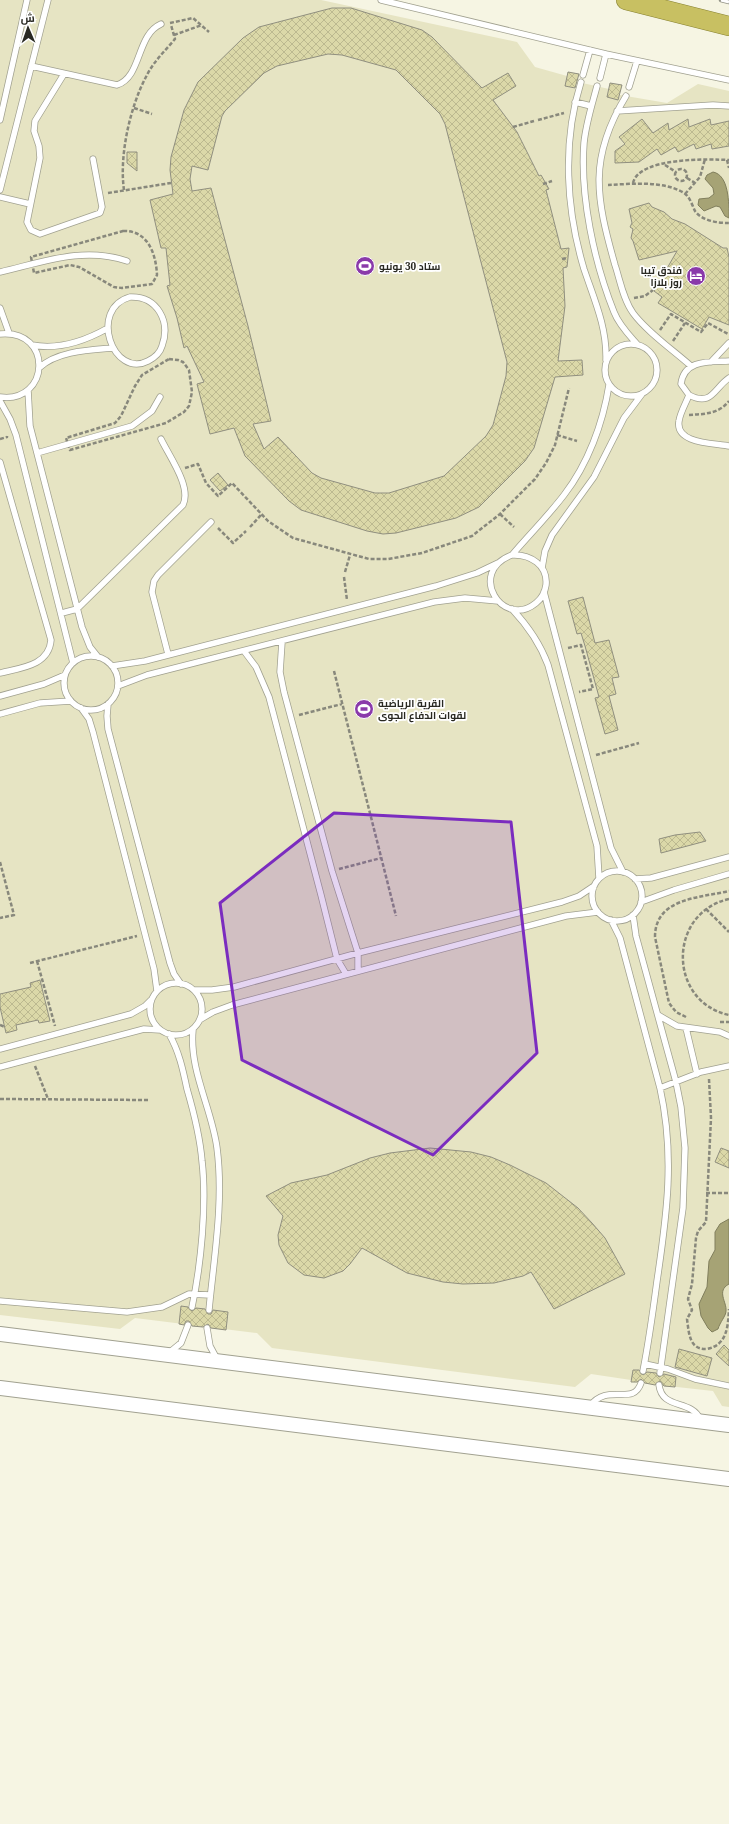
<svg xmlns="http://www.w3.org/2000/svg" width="729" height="1824" font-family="'Noto Serif',Cairo,serif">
  <defs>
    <pattern id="building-cross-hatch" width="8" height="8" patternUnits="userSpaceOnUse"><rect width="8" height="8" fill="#dbd8a8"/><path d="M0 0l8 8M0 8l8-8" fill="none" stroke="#bcb990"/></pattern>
  </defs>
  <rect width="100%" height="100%" fill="#f6f5e3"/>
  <path fill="#e6e4c3" d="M 0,0 L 321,0 L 517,42 L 535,67 L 567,76 L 565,86 L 576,89 L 578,82 L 609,89 L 607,97 L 618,100 L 620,95 L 667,103 L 698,84 L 729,91 L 729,1407 L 722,1406 L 713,1391 L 632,1382 L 631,1380 L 591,1374 L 575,1387 L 272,1348 L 257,1333 L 135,1318 L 120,1329 L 0,1315 Z"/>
  <path fill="#a6a375" stroke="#807e5c" d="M 713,172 C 729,175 729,203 729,218 L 725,216 L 720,207 L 716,206 L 704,211 L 698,205 L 699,199 L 709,198 L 714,194 L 713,188 L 705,179 L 707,175 Z
    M 729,1219 L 729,1284 C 716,1291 727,1302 726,1311 C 726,1316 720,1322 718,1329 L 712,1332 L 708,1328 L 701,1316 L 699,1304 L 707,1287 L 709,1261 L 715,1250 L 715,1232 L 720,1224 Z"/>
  <path fill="url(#building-cross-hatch)" stroke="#908f7f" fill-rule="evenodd" d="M 332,8 L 351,8 L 422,30 L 432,37 L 482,88 L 508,73 L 516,86 L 493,100 L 517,132 L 539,176 L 541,175 L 549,189 L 546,190 L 561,249 L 569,248 L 567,267 L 563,268 L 565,306 L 558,361 L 582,360 L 583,375 L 555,377 L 534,448 L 525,461 L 479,507 L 456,518 L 396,533 L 383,534 L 367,531 L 301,510 L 289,501 L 245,456 L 234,428 L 210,434 L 197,384 L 204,382 L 187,346 L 184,348 L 177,318 L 167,286 L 170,285 L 166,248 L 161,248 L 150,200 L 173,194 L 170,170 L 171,157 L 184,110 L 198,82 L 243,38 L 259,27 ZM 328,54 L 342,55 L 396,70 L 440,114 L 445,124 L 507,362 L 506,376 L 493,425 L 486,436 L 444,476 L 389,493 L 375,493 L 321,478 L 312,473 L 278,437 L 264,449 L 253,424 L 271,421 L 248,326 L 211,188 L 192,191 L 190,179 L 192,166 L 208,170 L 222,116 L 225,111 L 264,73 L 277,66 Z
    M 568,72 L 579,74 L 575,88 L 565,86 Z
    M 610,83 L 622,85 L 618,100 L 607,97 Z
    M 642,119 L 653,133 L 668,123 L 669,130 L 688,119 L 689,127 L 710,119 L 711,125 L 729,121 L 729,146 L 712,149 L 711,144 L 696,149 L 694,144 L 678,152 L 675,147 L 661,155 L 657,149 L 639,162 L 615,163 L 615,151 L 625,144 L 619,137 Z
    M 127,152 L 137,152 L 137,171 L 127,163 Z
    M 649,203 L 652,207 L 664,212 L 672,219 L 685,224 L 723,248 L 727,248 L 729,257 L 729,325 L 709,317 L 702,329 L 658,303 L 662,297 L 654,291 L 677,251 L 639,260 L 633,241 L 631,238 L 633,229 L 630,227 L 632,223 L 629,209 Z
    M 218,473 L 228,485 L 220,491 L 210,480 Z
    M 583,597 L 595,643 L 609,640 L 619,677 L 612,678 L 616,694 L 609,696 L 618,730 L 605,734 L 595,698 L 599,697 L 585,646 L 581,633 L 577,634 L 568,601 Z
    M 700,832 L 706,841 L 661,853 L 659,839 L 675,835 Z
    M 40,980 L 50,1021 L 39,1023 L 38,1020 L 16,1025 L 17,1030 L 6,1033 L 0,1007 L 0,994 L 31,987 L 30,983 Z
    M 430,1148 L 471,1152 L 491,1157 L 510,1165 L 546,1183 L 578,1208 L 592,1223 L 605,1238 L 625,1274 L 554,1309 L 531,1272 L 523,1276 L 494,1283 L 463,1284 L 443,1282 L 407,1273 L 362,1248 L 350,1264 L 343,1271 L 324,1278 L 304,1275 L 288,1263 L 279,1245 L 278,1235 L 283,1216 L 266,1196 L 291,1183 L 327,1175 L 370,1158 L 390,1153 Z
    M 721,1148 L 729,1151 L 729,1168 L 715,1162 Z
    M 181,1306 L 188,1307 L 192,1311 L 196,1308 L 205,1309 L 208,1314 L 211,1314 L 213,1310 L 228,1312 L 226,1330 L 211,1328 L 208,1324 L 203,1327 L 192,1326 L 189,1321 L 186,1321 L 184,1325 L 179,1324 Z
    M 724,1345 L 729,1350 L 729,1366 L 716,1354 Z
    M 679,1349 L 712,1358 L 707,1376 L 675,1367 Z
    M 633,1370 L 639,1370 L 643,1375 L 647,1372 L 656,1373 L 659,1377 L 664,1374 L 676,1377 L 675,1387 L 664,1386 L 660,1381 L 655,1385 L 645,1383 L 641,1379 L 637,1382 L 631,1382 Z"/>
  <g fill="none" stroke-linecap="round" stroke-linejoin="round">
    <defs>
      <path id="service" d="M 381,0 L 606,54 L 729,80
        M 31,66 L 117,85 C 142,77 136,35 161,24
        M 64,74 L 35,121 L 34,131 L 39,146 L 40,158 L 27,222 L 31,230 L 40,234 L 100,213 L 102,207 L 93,159
        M 583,75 L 590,50
        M 600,78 L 606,54
        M 581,82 C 562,142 566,209 584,269 C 594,299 607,327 606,360
        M 597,86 C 592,105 586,123 584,143 C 580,196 594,262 614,312 C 619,325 629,335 637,344
        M 629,87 L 637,61
        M 626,96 C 588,158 596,198 615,265 C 620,280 623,299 633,313 C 647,332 673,350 691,366
        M 575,102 L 591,106
        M 617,111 L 713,105 L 729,106
        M 0,120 L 27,0
        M 0,190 L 48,0
        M 0,197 L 30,204
        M 0,272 C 43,262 84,246 127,261
        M 130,297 C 157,296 171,321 162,346 C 160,353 154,358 148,361 C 113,379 88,309 130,297 Z
        M 0,308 L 9,333
        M 0,334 C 54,329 50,404 0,397
        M605 370a26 26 0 1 1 52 0a26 26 0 1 1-52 0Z
        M 32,345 C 58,350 85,341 108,328
        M 729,361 C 710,362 684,359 681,384 L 689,395 C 712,407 714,388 729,378
        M 711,362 L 729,343
        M 39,368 C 57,351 90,350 113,348
        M 28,390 L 30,426 L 82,627 L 90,647 L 98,657
        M 689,395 C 686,403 680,413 679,421 C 675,444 714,443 729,446
        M 0,401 L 10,419 L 16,435 L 73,663
        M 37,453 L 132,426 L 152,411 L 160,397
        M 0,462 L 51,640 C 49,666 20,668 0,673
        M 512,555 C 530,554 548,565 546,585 C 545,592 541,599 536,603 C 503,630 466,572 512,555 C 529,535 548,516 564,495 C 588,464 603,423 609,385
        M 542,568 L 545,551 L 552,535 L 594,477 L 624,418 L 642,394
        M 544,592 L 611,848 L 623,872
        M 512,609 C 528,626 540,643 548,665 L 597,846 L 599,878
        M 62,613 L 77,609 L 183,505 C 192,487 169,456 161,439
        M 282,642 L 280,672 L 284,692 L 332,871 L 358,953 L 358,971
        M 244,651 L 256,667 L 269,697 L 321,895 L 337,959 L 346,974
        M 168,654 L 152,592 L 154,581 L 158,575 L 211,522
        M64 683a27 27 0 1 1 54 0a27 27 0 1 1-54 0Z
        M 112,666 L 145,661 L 436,586 L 477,573 L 498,563
        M 118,686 L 147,675 L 434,602 L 465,598 L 498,601
        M 0,696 L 44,684 L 65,675
        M 108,704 L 107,716 L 108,729 L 170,963 L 174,974 L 181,984
        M 81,708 L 89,719 L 93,732 L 154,969 L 157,991
        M 0,714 L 40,703 L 71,701
        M592 896a25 25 0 1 1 50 0a25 25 0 1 1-50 0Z
        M 635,879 L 651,878 L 729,857
        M 641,902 L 674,890 L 729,874
        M 633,915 L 636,936 L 676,1082 L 681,1107 L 685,1148 L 683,1208 L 660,1373
        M 611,920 L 620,938 L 660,1088 C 675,1155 667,1214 657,1281 C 653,1311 649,1341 643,1371
        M150 1009a26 26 0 1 1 52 0a26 26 0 1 1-52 0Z
        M 194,990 L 212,990 L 234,987 L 358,953 L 562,902 L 579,896 L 594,886
        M 658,1015 L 677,1026 L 720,1032 L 729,1036
        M 201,1019 L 213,1012 L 232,1005 L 566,916 L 598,912
        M 686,1028 L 697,1074
        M 193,1030 C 189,1070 212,1109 217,1148 C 224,1202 214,1257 209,1310
        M 169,1034 C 179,1051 183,1070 187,1089 C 194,1113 200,1137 202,1161 C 207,1204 201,1265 192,1307
        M 0,1049 L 131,1014 L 145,1006 L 151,1000
        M 0,1067 L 144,1029 L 160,1030
        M 660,1088 L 701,1072 L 729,1066
        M 0,1301 L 127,1312 L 162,1307 L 189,1294 L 210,1295
        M 207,1328 L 210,1346 L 217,1359
        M 170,1352 L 181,1343 L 188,1325
        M 645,1364 L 668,1369 L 695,1379 L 729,1386
        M 659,1385 C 662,1410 691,1399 700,1419
        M 590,1406 C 608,1382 633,1407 641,1383"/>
      <path id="tertiary" d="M 0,1334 L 729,1425
        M 0,1388 L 729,1479"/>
      <path id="trunk" d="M 626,0 L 729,26"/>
    </defs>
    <use href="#service" stroke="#a1a190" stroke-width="7"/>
    <use href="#tertiary" stroke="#a1a190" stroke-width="16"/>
    <use href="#trunk" stroke="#878132" stroke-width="20"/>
    <path stroke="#88887c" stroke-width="2.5" stroke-dasharray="4 2" stroke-linecap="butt" d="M 170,23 L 193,18 L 209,32
      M 174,35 L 202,25
      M 134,108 L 152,114
      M 538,120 L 564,113
      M 513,127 L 534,121
      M 727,160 L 729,168
      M 665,165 L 676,172
      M675 175a6 6 0 1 1 12 0a6 6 0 1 1-12 0Z
      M 687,178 L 695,183
      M 633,183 C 639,157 708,159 729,160
      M 543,184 L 552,181
      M 608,185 C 631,184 663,180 684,193 C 690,197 692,205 695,211 C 702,221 718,223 729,223
      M 124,190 C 119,156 130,106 147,75 C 154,61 165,51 175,39 L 171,25
      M 108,193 L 171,183
      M 685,194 L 700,177 L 705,159
      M 123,231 C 148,230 156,254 157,275 L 152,284 L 122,288 L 114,287 L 79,267 L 70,265 L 34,273 L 31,257 Z
      M 562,259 L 567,258
      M 634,298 L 645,296 L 653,290
      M 660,330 L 671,314 L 701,332 L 708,323 L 728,334
      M 673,341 L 685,323
      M 169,359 L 178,360 L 183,362 L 189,370 L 192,392 L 189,406 L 184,412 L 166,423 L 70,450 L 66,438 L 115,423 L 121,416 L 135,386 L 142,375 Z
      M 689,415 C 704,414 719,414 729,401
      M 557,435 L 577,441
      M 0,439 L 7,437 L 7,436
      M 185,468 L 198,464 L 206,483 L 218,496 L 232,483 L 268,521 L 293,538 L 369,559 L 388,559 L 422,553 L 472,536 L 500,514 L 535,479 L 546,463 L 555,445 L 569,388
      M 500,514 L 514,527
      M 250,527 L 261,515
      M 218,528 L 233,543 L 246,531
      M 345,572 L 350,555
      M 344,577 L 347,600
      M 568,648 L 581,645 L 593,689 L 579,692
      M 334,671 L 396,916
      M 299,715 L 342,704
      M 596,755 L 639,743
      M 0,862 L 14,915 L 0,918
      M 339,869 L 381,858
      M 729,899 C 667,913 668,1002 729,1015
      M 706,909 L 729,932
      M 37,961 L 55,1026
      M 30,963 L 137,936
      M 686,1017 L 676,1012 L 669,1003 L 655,937 C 655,898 699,898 729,891
      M 720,1022 L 729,1022
      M 0,1025 L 5,1027
      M 35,1066 L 48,1099
      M 709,1079 L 711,1118 L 706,1222 L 698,1231 L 696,1238 L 692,1284 L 688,1299 L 692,1310 L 687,1319 C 689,1333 689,1350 707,1349 C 727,1345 728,1327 729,1309
      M 0,1099 L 148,1100
      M 706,1193 L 729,1193"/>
    <use href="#service" stroke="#fff" stroke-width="5.5"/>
    <use href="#tertiary" stroke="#fff" stroke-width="14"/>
    <use href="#trunk" stroke="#c8c062" stroke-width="19"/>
    <defs>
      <path id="rail" d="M 721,0 L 729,2"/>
    </defs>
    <use href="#rail" stroke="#939386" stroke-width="4.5"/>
    <use href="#rail" stroke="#fff" stroke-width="3" stroke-dasharray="9" stroke-linecap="butt"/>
  </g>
  <path fill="#7b2cbf" fill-opacity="0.2" stroke="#7b2cbf" stroke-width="3" stroke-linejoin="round" d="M 334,813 L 511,822 L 537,1053 L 433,1155 L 242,1060 L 220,903 Z"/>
  <defs>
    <symbol id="stadium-disc" viewBox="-11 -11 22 22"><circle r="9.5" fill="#8a3aaa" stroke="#fff"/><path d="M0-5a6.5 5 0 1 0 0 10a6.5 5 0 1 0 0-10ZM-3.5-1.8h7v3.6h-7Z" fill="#fff"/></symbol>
    <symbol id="hotel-disc" viewBox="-11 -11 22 22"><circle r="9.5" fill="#8a3aaa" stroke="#fff"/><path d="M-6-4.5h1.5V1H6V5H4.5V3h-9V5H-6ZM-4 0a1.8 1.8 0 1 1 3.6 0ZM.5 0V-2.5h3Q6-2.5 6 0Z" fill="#fff"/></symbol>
  </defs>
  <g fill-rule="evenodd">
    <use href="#stadium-disc" x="354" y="255" width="22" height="22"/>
    <use href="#hotel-disc" x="685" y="265" width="22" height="22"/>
    <use href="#stadium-disc" x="353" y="698" width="22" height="22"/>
  </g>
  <g text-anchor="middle" stroke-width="3.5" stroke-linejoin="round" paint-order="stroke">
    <g font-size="10" font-weight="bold" fill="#292922" stroke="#fff" text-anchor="start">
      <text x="379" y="270">ستاد 30 يونيو</text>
      <text x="682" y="274" text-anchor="end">فندق تيبا<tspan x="682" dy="12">روز بلازا</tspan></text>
      <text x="378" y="707">القرية الرياضية<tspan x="378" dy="12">لقوات الدفاع الجوى</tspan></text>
    </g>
  </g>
  <g transform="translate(28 28) rotate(358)" stroke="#ffffff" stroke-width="3" paint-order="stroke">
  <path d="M0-3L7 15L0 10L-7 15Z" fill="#292922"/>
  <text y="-6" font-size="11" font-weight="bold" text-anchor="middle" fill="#292922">ش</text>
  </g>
</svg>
